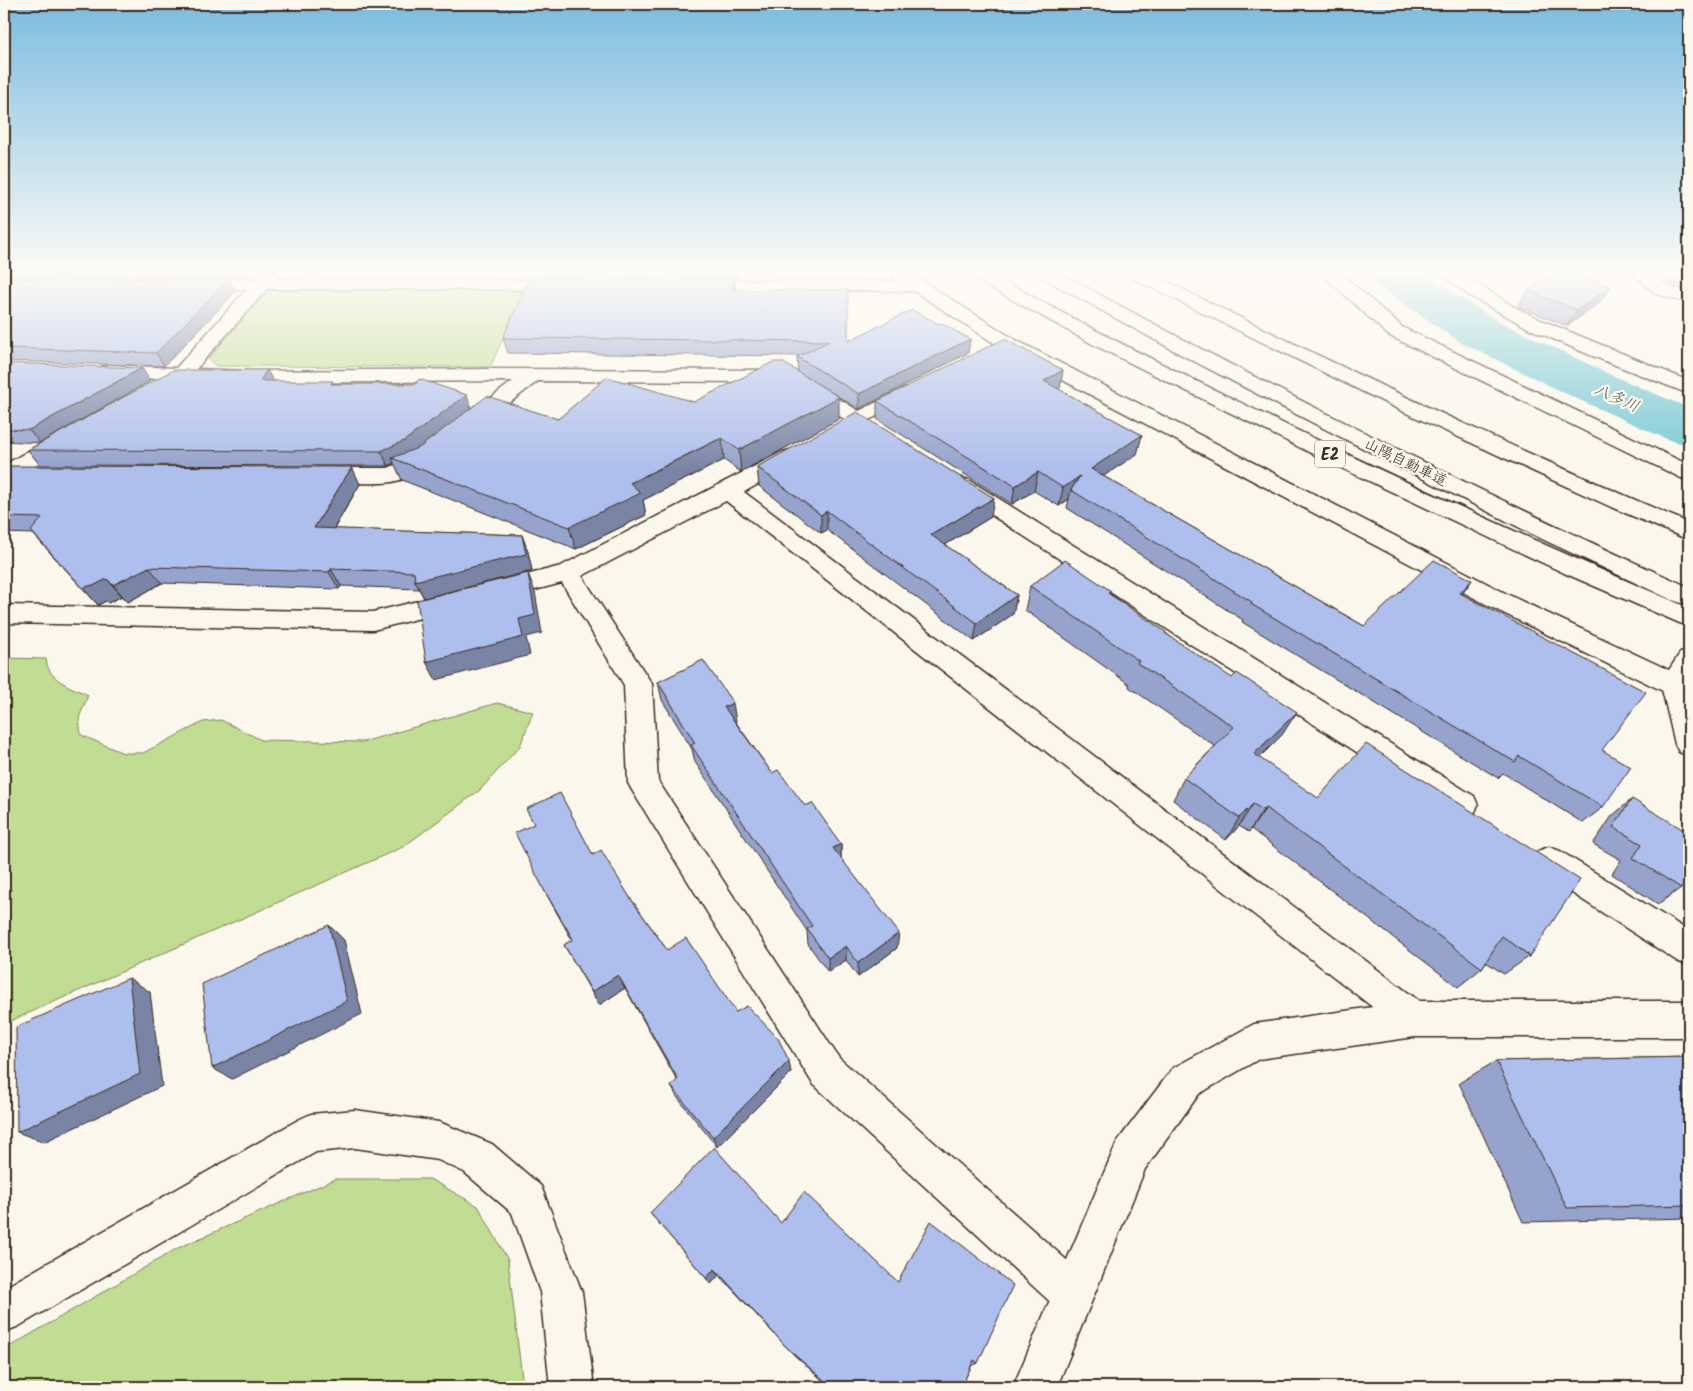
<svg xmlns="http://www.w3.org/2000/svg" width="1693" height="1391" font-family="Kalam,'Klee One',sans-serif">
  <rect width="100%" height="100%" fill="#fbf7ec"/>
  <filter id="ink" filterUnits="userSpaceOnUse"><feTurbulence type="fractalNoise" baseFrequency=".02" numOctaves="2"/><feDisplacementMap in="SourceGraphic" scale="10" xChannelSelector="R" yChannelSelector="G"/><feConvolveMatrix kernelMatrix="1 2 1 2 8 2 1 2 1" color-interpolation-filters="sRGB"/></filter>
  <g filter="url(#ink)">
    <path fill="#e4e6ec" d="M 534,274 L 876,274 L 870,279 L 532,280 Z"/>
    <path fill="#c1dc93" stroke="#7e8358" d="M 279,289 L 525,290 L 490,367 L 216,366 L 208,359 L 264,295 Z
      M 4,658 L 46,659 C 48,681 70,686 88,695 L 79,718 L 81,735 L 123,753 L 143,753 L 203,722 L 221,720 L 261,740 L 363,742 L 497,703 L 533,712 L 520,746 L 480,790 L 403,847 L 4,1024 Z
      M 335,1179 L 430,1179 L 478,1206 L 508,1260 L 523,1387 L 4,1387 L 4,1350 L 178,1248 Z"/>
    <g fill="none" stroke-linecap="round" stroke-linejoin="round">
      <path fill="#78c8d3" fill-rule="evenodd" d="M 1368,274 L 1423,274 L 1496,320 L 1611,375 L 1689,408 L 1689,445 L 1669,440 L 1573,397 L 1460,342 L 1375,284 Z"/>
      <defs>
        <path id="minor" d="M 261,274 L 278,274 L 276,279 L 562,280 L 568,281 L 571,285 L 568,289 L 562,290 L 267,289 L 196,369 L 249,371 L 488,369 L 788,370 L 795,372 L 859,411 L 903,389 L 910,387 L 917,389 L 920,393 L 917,397 L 858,425 L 851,423 L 784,382 L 538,381 L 478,427 L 471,429 L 464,427 L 461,423 L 464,419 L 513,381 L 249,383 L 185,380 L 176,386 L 169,388 L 162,386 L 159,382 L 161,379 L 109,377 L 102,375 L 99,371 L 102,367 L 109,365 L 176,368 L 247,289 L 193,289 L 187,288 L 184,284 L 187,280 L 257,279 Z
          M 895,274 L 911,274 L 1014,339 L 1515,598 L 1669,670 L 1680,653 L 1689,650 L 1689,698 L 1665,692 L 1497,610 L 1000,347 L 914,291 L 698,290 L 692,289 L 689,285 L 692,281 L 698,280 L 897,281 L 893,276 Z
          M 1322,274 L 1341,274 L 1402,327 L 1689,465 L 1689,480 L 1681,478 L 1388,335 Z
          M 1441,274 L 1462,274 L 1511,305 L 1541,320 L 1689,381 L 1689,394 L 1590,355 L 1528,328 L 1470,296 Z
          M 1633,274 L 1653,274 L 1668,286 L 1689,292 L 1689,303 L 1656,294 Z
          M 66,433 L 74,434 L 77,439 L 74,444 L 12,479 L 4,481 L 4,465 L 58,434 Z
          M 431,446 L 439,448 L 442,453 C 432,467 408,479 392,482 C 368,485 341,482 317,482 L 309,480 L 306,475 L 309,470 L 317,468 L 388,468 L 412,457 L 423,448 Z
          M 790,450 L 798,452 L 801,457 L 798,462 L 744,492 L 1427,1007 L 1433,1019 L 1427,1031 L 1415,1037 L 1403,1031 L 726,501 L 582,576 L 652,684 L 658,781 L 839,1058 L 1088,1279 L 1094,1294 L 1088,1309 L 1073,1315 L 1058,1309 L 813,1084 L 633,792 L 628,783 L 624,685 L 562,583 L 496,600 L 487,597 L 484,591 L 487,585 L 561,566 L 782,452 Z
          M 961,478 L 969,480 L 1474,796 L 1478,805 L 1474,814 L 1463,818 L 1452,814 L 953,490 L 950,485 L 953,480 Z
          M 455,592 L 464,595 L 468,601 L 464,607 L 373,630 L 4,623 L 4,605 L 373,612 Z
          M 1549,847 L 1560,851 L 1689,931 L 1689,966 L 1677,961 L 1538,871 L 1533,861 L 1538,851 Z"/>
        <path id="tertiary" d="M 1675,675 L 1685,678 L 1689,688 L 1689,756 L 1679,752 L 1675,744 L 1661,685 L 1665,678 Z
          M 1415,1001 L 1689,1001 L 1689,1037 L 1415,1037 L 1259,1059 L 1199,1094 L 1145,1169 L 1057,1387 L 1013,1387 L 1117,1142 L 1173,1068 L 1254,1024 Z
          M 355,1110 L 439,1122 L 492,1144 L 541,1186 L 582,1292 L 594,1387 L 550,1387 L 540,1292 L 512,1213 L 464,1172 L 438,1160 L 355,1148 L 316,1152 L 19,1326 L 4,1332 L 4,1288 L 298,1120 L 311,1114 Z"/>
        <path id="motorway" d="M 970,274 L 992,274 C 1067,317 1145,356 1223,394 C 1376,470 1532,540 1689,608 L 1689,627 L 1564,573 L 1335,465 L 1096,346 L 973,278 Z
          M 1040,274 L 1062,274 C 1183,341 1306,404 1430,465 C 1516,507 1602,549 1689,587 L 1689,600 L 1681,603 L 1672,600 L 1544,540 L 1323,428 L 1182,355 L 1043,278 Z
          M 1129,274 L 1152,274 C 1328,362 1507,446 1689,523 L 1689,540 L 1611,507 L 1404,412 L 1132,278 Z"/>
      </defs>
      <use href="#minor" stroke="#3b2a1e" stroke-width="3"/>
      <use href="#tertiary" stroke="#3b2a1e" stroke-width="3"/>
      <use href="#motorway" stroke="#3b2a1e" stroke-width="3"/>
      <use href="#minor" fill="#fbf7ec" fill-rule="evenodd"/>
      <use href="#tertiary" fill="#fbf7ec" fill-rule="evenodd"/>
      <use href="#motorway" fill="#fbf7ec" fill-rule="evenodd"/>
    </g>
    <path fill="#96a3cc" stroke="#3b2a1e" d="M 4,274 L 252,274 L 249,277 L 4,278 Z
      M 538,274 L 739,274 L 738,279 L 734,279 L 735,290 L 848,341 L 939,324 L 970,339 L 968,353 L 859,409 L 798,372 L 797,357 L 800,356 L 508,353 L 503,338 L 539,278 Z
      M 1660,274 L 1689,274 L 1689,285 L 1673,285 Z
      M 4,279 L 229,279 L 235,292 L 164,366 L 4,361 Z
      M 1528,291 L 1600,302 L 1567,326 L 1518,306 Z
      M 4,363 L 150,381 L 40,443 L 4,441 Z
      M 1063,370 L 1060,388 L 1058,389 L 1142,435 L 1137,454 L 1103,476 L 1364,626 L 1462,594 L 1602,750 L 1603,807 L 1583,823 L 1503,773 L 1498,778 L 1242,622 L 1243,620 L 1067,508 L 1069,499 L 1059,506 L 1034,491 L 1012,504 L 877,419 L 877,401 Z
      M 273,381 L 335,384 L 471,408 L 558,419 L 694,402 L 839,419 L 741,472 L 724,460 L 718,463 L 643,500 L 646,515 L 576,549 L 402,480 L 394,463 L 388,466 L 40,465 L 28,450 Z
      M 4,466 L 360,484 L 334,529 L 522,535 L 528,552 L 532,571 L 424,598 L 419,589 L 341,586 L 339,589 L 162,583 L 128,602 L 122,596 L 108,603 L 106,601 L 98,605 L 33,534 L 4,533 Z
      M 757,467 L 991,517 L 945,545 L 1017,595 L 1013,614 L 974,641 L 827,530 L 821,533 L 759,486 Z
      M 1030,586 L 1111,591 L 1110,594 L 1166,633 L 1282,735 L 1259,758 L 1530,956 L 1504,974 L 1486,962 L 1482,968 L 1458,987 L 1251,829 L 1249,832 L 1239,826 L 1226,840 L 1173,800 L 1184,778 L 1215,746 L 1129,687 L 1129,684 L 1025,610 Z
      M 658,682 L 736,721 L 735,721 L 772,773 L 841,844 L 841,859 L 897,948 L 858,977 L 846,960 L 828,972 L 808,944 L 807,931 L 695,762 L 692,749 L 662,700 Z
      M 1632,799 L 1681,888 L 1658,904 L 1612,874 L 1621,860 L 1593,844 L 1612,816 Z
      M 593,855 L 629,896 L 667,950 L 736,1012 L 791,1073 L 717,1147 L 677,1097 L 671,1086 L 677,1080 L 625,988 L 599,1005 L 564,945 L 572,940 L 544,890 Z
      M 1689,1057 L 1689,1218 L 1523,1222 L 1459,1083 L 1496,1061 Z
      M 650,1213 L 781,1223 L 978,1363 L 973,1365 L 972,1365 L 961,1387 L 830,1387 L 793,1354 L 719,1275 L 711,1284 Z"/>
    <path fill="#7a85a6" stroke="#3b2a1e" d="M 734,278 L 736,293 L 732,290 Z
      M 229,279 L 235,292 L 164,366 L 156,353 Z
      M 1611,287 L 1600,302 L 1567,326 L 1577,310 Z
      M 970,339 L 968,353 L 859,409 L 859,394 Z
      M 142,368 L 150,381 L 40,443 L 29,430 Z
      M 267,370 L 275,385 L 260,381 Z
      M 1063,370 L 1060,388 L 1041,400 L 1044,381 Z
      M 467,395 L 472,410 L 411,455 L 392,458 L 394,463 L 388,466 L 381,451 Z
      M 839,397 L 839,419 L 741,472 L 739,450 Z
      M 1142,435 L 1137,454 L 1087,487 L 1091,469 Z
      M 722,438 L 724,460 L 643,500 L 646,515 L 576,549 L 569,527 L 630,483 Z
      M 352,467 L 360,484 L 324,545 L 314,528 Z
      M 1038,472 L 1034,491 L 1012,504 L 1015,486 Z
      M 1080,476 L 1071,490 L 1069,499 L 1059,506 L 1063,488 Z
      M 994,498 L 991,517 L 930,554 L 931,535 Z
      M 827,511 L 827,530 L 821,533 L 821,515 Z
      M 522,535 L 528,552 L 532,571 L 424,598 L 415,581 Z
      M 149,567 L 162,583 L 128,602 L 113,585 Z
      M 331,569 L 341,586 L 339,589 L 329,572 Z
      M 528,573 L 535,592 L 542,633 L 526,637 L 530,655 L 436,680 L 426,662 Z
      M 107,579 L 122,596 L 108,603 L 106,601 L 98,605 L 83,588 Z
      M 1472,580 L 1459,599 L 1460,593 Z
      M 1017,595 L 1013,614 L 974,641 L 977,623 Z
      M 733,703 L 736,721 L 727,725 L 724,707 Z
      M 1297,712 L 1282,735 L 1240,777 L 1254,754 Z
      M 1253,804 L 1239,826 L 1226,840 L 1239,818 Z
      M 1266,808 L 1251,829 L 1249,832 L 1263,810 Z
      M 841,844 L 841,860 L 833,848 Z
      M 329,925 L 344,940 L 362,1014 L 232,1079 L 212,1068 Z
      M 899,933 L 897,948 L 858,977 L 858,963 Z
      M 846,946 L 846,960 L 828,972 L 828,958 Z
      M 618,975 L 625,988 L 599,1005 L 592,992 Z
      M 129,978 L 150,992 L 162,1086 L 44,1142 L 17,1132 Z
      M 789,1061 L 791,1073 L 717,1147 L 713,1137 Z
      M 715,1269 L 719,1275 L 711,1284 L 706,1278 Z"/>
    <path fill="#aebeed" stroke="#3b2a1e" d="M 1552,274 L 1577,274 L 1611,287 L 1577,310 L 1528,291 Z
      M 529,278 L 734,278 L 732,290 L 848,290 L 848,341 L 912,310 L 939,324 L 941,323 L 970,339 L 859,394 L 797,357 L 829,341 L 503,338 Z
      M 4,279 L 229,279 L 156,353 L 4,348 Z
      M 1004,339 L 1063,370 L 1044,381 L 1142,435 L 1091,469 L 1364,626 L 1434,560 L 1472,580 L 1460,593 L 1646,692 L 1602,750 L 1631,767 L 1603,807 L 1519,756 L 1515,762 L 1251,604 L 1252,602 L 1071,490 L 1080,476 L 1063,488 L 1038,472 L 1015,486 L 877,401 Z
      M 773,362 L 782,362 L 839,397 L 739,450 L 722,438 L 715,441 L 630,483 L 641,493 L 569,527 L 392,458 L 420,447 L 487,396 L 558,419 L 607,377 L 694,402 Z
      M 4,363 L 142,368 L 29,430 L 4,429 Z
      M 173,370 L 267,370 L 260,381 L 333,381 L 331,384 L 416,384 L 419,379 L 467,395 L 404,441 L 381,451 L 28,450 Z
      M 857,412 L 994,498 L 931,535 L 1017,595 L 977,623 L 827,511 L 821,515 L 757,467 Z
      M 4,466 L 352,467 L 314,528 L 522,535 L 526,554 L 415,581 L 414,572 L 331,569 L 329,572 L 149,567 L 113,585 L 107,579 L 93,586 L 92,585 L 83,588 L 31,531 L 42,518 L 4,517 Z
      M 1065,560 L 1111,591 L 1108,593 L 1166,632 L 1165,633 L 1232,678 L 1237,673 L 1297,712 L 1254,754 L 1318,798 L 1366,744 L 1580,880 L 1530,956 L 1502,936 L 1482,968 L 1266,808 L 1263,810 L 1253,804 L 1239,818 L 1184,778 L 1234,727 L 1137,663 L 1139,661 L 1030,586 Z
      M 528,573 L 535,615 L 519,619 L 523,637 L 426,662 L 417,600 Z
      M 703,660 L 733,703 L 724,707 L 772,773 L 778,770 L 805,806 L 812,803 L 841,844 L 833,848 L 899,933 L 858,963 L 846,946 L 828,958 L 807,929 L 812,926 L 691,745 L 695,743 L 658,682 Z
      M 560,793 L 593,855 L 601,850 L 629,896 L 667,950 L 686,938 L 736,1012 L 747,1006 L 778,1038 L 789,1061 L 713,1137 L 671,1086 L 678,1079 L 618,975 L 592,992 L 564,945 L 573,939 L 544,890 L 515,833 L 534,824 L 526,809 Z
      M 1632,799 L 1689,833 L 1689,877 L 1681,888 L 1633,858 L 1642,844 L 1613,827 Z
      M 329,925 L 347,1001 L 212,1068 L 202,984 Z
      M 129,978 L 140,1074 L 17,1132 L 16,1027 Z
      M 1689,1057 L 1689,1205 L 1567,1208 L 1496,1061 Z
      M 714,1147 L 781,1223 L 804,1192 L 898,1282 L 931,1221 L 1013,1285 L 978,1363 L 974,1360 L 961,1387 L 832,1387 L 790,1351 L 715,1269 L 706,1278 L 650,1213 Z"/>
  </g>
  <linearGradient id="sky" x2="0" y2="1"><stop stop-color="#7bbce0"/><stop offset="0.58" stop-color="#fdfbf6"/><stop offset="1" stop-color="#fdfbf6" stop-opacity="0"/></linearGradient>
  <rect width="1693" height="469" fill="url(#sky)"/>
  <g text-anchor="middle" stroke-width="4.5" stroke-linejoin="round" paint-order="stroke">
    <g font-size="15" fill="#3b2a1e" stroke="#fbf7ec">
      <text transform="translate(1406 462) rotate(26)" y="5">山陽自動車道</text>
    </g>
    <g font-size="16" font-style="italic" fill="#4d5954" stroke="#fbf7ec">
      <text transform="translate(1617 397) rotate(24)" y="6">八多川</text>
    </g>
    <rect fill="#fbf7ec" stroke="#75685c" stroke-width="1" x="1315" y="440.5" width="30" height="27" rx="4"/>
    <g font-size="16" font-weight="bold" fill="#3b2a1e">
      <text x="1330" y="460">E2</text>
    </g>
  </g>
  <rect width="1693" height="1391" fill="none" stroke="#fbf7ec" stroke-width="20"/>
  <rect x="10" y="10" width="1673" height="1371" fill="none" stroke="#3b2a1e" stroke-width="2" filter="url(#ink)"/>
</svg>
